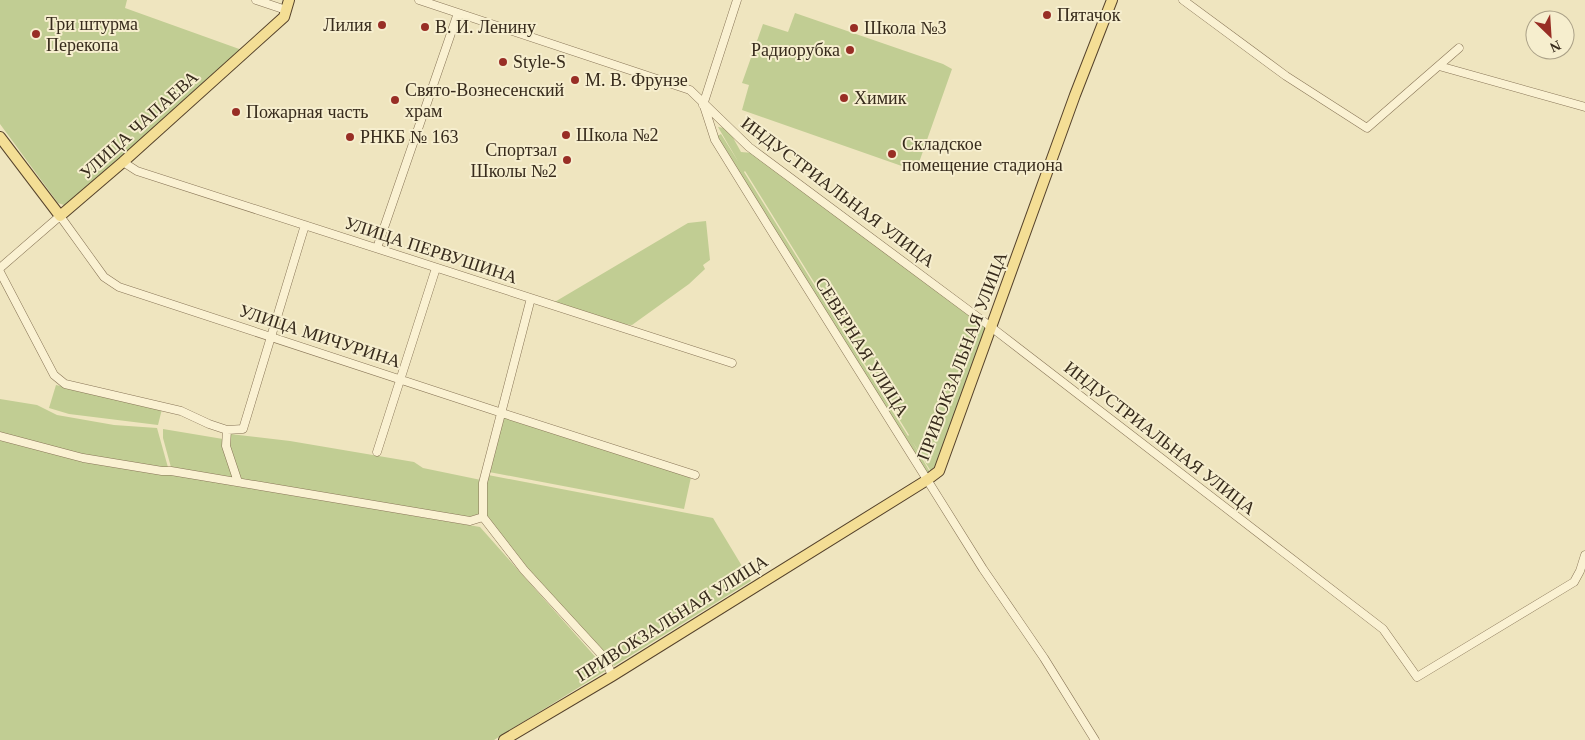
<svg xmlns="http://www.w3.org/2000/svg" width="1585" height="740" font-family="'Times New Roman',serif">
  <rect width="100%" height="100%" fill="#efe5bf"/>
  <path fill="#c1cd93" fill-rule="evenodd" d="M 0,0 L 127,0 L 125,8 L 242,50 L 67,206 L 58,203 L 0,124 Z
    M 795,13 L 943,64 L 952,69 L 916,171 L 742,110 L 749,85 L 742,83 L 763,24 L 788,32 Z
    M 718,127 L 724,128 L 731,134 L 741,152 L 753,153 L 987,328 L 937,468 L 932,473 L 912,441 L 930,472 L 927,474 L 717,136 L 721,134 L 739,163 ZM 745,171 L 909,435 L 908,436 L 744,172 Z
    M 706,221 L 710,260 L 703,265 L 705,269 L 689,284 L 632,325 L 622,324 L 553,303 L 688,223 Z
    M 56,385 L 162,409 L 158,425 L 69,414 L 49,408 Z
    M 0,399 L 37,405 L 57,415 L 114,425 L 157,428 L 169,471 L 82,456 L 0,435 Z
    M 504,417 L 691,477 L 684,509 L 489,472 Z
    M 163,429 L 223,439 L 234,480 L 172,471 L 163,438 Z
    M 230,434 L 290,441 L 414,462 L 423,468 L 481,480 L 479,515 L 471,519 L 239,481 L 227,440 Z
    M 0,438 L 71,457 L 480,527 L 607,670 L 494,740 L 0,740 Z
    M 488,475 L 713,518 L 751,581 L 614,666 L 525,567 L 485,516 L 486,483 Z"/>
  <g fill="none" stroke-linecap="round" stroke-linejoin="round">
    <defs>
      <path id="minor" d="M 256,0 L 286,10
        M 419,0 L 690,90 L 749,147 L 991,327 L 1383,629 L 1417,677 L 1574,582 L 1580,571 L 1585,555
        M 1183,0 L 1286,76 L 1367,128 L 1459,48
        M 1439,66 L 1585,107
        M 703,105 L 737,0
        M 704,106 L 715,140 L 767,224 L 983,569 L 1044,658 L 1095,740
        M 123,162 L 137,171 L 732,363
        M 377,248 L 458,13
        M 0,268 L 60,216 L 104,277 L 119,287 L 502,413 L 695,475
        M 0,272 L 54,375 L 65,384 L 181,411 L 209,424 L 227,430 L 243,429 L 305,225
        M 531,298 L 483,483 L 483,517 L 524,570 L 601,654 L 607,663 L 612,676
        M 227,430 L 226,446 L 238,482
        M 0,436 L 83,458 L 162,471 L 171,471 L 470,521 L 483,517
        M 377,452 L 436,268"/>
      <path id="major" d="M 0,137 L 60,216 L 123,162 L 284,17 L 289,0
        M 504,740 L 612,676 L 927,480 L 939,471 L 1075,95 L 1112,0"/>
    </defs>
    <use href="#minor" stroke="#887557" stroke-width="9"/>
    <use href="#major" stroke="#55422b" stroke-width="12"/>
    <use href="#minor" stroke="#faf1d2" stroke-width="8"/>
    <use href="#major" stroke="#f4de95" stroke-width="10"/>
  </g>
  <g fill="#982e25" stroke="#f6eece" stroke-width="2">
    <circle cx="1047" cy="15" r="5"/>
    <circle cx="382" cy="25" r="5"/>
    <circle cx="425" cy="27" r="5"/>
    <circle cx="854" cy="28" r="5"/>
    <circle cx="36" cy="34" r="5"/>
    <circle cx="850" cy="50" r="5"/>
    <circle cx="503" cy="62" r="5"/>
    <circle cx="575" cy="80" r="5"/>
    <circle cx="844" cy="98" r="5"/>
    <circle cx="395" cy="100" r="5"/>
    <circle cx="236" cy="112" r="5"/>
    <circle cx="566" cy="135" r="5"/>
    <circle cx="350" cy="137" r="5"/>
    <circle cx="892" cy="154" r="5"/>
    <circle cx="567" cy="160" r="5"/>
  </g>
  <g text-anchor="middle" stroke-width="4" stroke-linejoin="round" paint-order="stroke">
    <g font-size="18" fill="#372b1c" stroke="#f6eece" text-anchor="start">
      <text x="1057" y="21">Пятачок</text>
      <text x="46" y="30">Три штурма<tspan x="46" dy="21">Перекопа</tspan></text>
      <text x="372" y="31" text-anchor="end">Лилия</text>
      <text x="435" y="33">В. И. Ленину</text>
      <text x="864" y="34">Школа №3</text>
      <text x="840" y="56" text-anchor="end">Радиорубка</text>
      <text x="513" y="68">Style-S</text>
      <text x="585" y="86">М. В. Фрунзе</text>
      <text x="405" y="96">Свято-Вознесенский<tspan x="405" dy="21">храм</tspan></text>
      <text x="854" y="104">Химик</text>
      <text x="246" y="118">Пожарная часть</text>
      <text x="576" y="141">Школа №2</text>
      <text x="360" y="143">РНКБ № 163</text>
      <text x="902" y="150">Складское<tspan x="902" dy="21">помещение стадиона</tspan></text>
      <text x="557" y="156" text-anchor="end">Спортзал<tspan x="557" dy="21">Школы №2</tspan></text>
    </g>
    <g font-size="18" fill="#372b1c" stroke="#f6eece">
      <text transform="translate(139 125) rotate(-42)" y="6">УЛИЦА ЧАПАЕВА</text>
      <text transform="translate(838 192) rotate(37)" y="6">ИНДУСТРИАЛЬНАЯ УЛИЦА</text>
      <text transform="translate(431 250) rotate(18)" y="6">УЛИЦА ПЕРВУШИНА</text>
      <text transform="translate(320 336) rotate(18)" y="6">УЛИЦА МИЧУРИНА</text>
      <text transform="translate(862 347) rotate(58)" y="6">СЕВЕРНАЯ УЛИЦА</text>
      <text transform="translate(962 356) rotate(-69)" y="6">ПРИВОКЗАЛЬНАЯ УЛИЦА</text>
      <text transform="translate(1160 438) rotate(38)" y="6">ИНДУСТРИАЛЬНАЯ УЛИЦА</text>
      <text transform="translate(672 618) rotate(-32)" y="6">ПРИВОКЗАЛЬНАЯ УЛИЦА</text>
    </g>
  </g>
  <g transform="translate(1550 35) rotate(155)"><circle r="24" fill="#f6eece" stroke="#aaa087"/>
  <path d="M0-4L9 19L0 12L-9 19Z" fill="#982e25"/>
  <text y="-8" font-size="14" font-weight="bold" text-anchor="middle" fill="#372b1c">N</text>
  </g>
</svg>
